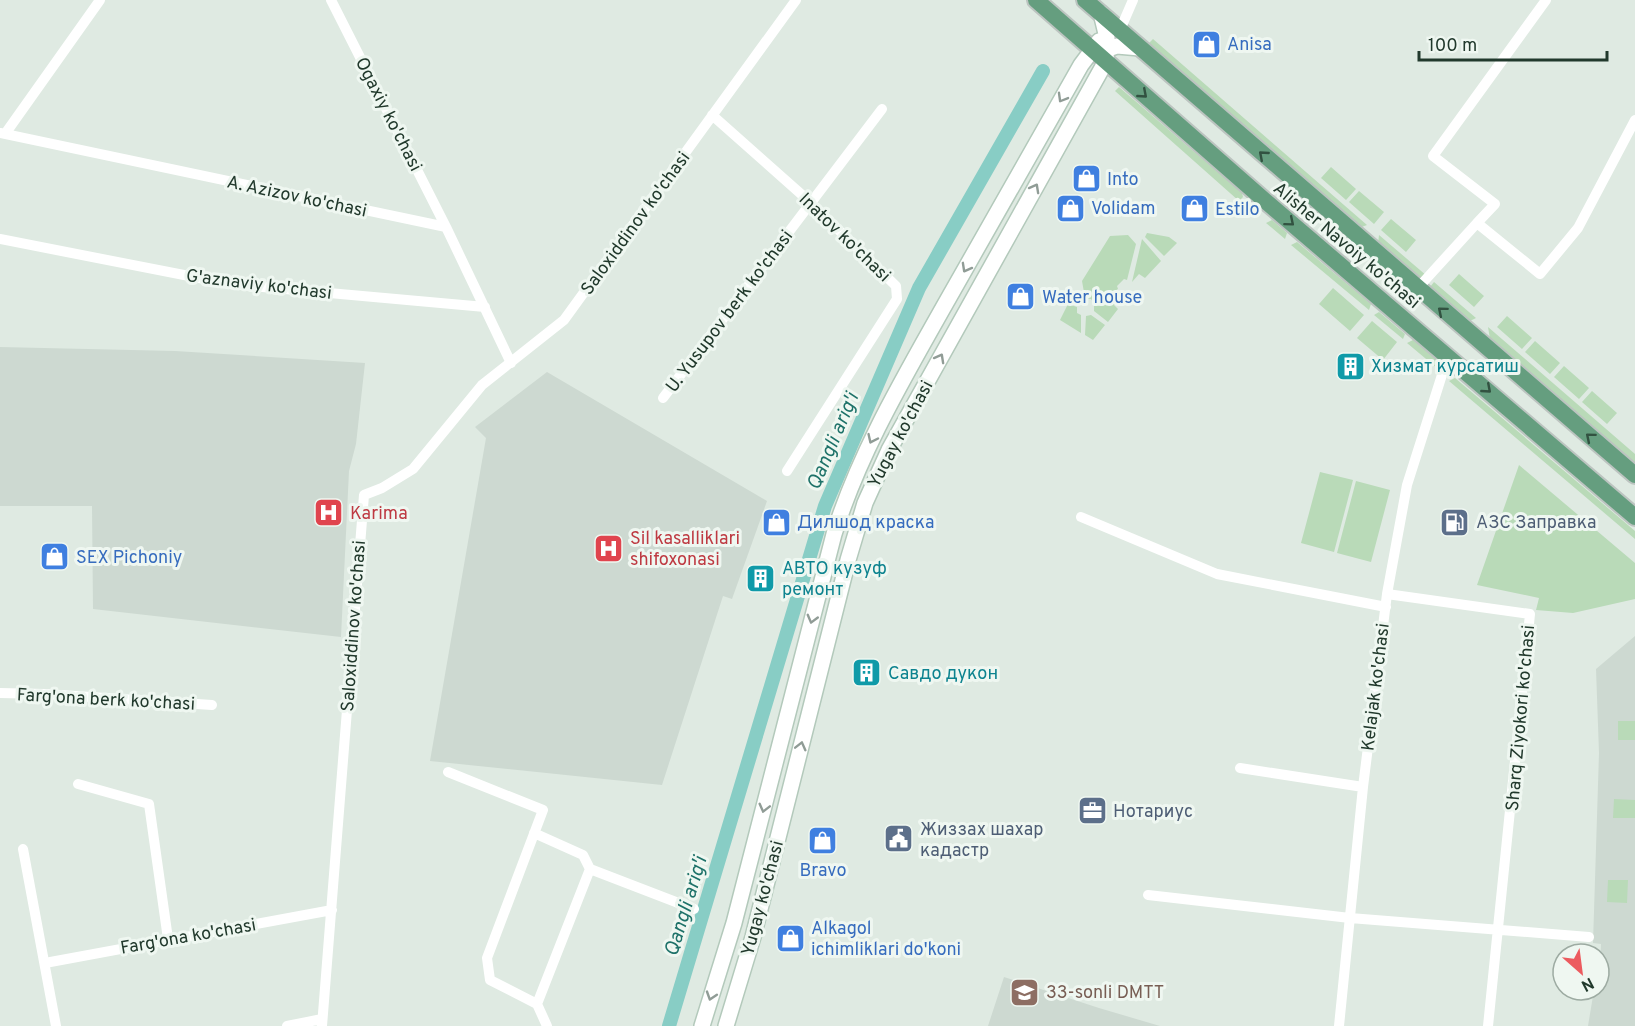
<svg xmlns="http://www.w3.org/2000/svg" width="1635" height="1026" font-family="Overpass,sans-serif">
  <rect width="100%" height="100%" fill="#dfeae2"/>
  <path fill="#cdd9d1" d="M 0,347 L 175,351 L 365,363 L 356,444 L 349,471 L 341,637 L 93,609 L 92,506 L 0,506 Z
    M 547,372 L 767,501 L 732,599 L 723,596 L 662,785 L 430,761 L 486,438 L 475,427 Z
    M 1635,636 L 1635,1026 L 1588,1026 L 1594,990 L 1599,990 L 1601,944 L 1593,943 L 1599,753 L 1596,669 Z
    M 1004,977 L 1099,1008 L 1160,1026 L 988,1026 Z"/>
  <path fill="#b9dab8" d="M 1153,39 L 1367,225 L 1359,228 L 1148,44 Z
    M 1119,87 L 1242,193 L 1243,197 L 1239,201 L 1115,91 Z
    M 1331,167 L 1356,189 L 1346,200 L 1321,178 Z
    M 1359,191 L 1384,212 L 1374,224 L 1349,202 Z
    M 1391,219 L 1416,240 L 1406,252 L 1381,230 Z
    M 1272,220 L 1287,233 L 1285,239 L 1266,223 Z
    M 1147,233 L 1169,237 L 1177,243 L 1164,256 L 1145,237 Z
    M 1128,235 L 1136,244 L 1127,280 L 1124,279 L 1117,286 L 1118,289 L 1094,303 L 1091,299 L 1085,298 L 1082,281 L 1110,236 Z
    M 1379,235 L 1427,276 L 1419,278 L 1378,244 Z
    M 1142,239 L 1161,261 L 1145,278 L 1139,274 L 1132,282 Z
    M 1297,242 L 1371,304 L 1369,310 L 1291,245 Z
    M 1459,274 L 1484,296 L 1474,307 L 1449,285 Z
    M 1434,282 L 1476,318 L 1470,321 L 1430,287 Z
    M 1333,288 L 1364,315 L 1350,331 L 1319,304 Z
    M 1118,295 L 1114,305 L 1118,309 L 1108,322 L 1094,311 L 1094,306 Z
    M 1068,304 L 1077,307 L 1077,313 L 1081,315 L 1081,333 L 1060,320 Z
    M 1379,312 L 1405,334 L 1403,339 L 1374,315 Z
    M 1091,315 L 1105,325 L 1093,340 L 1085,335 L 1086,316 Z
    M 1507,316 L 1532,338 L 1522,349 L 1497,327 Z
    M 1372,321 L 1397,342 L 1383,360 L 1357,338 Z
    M 1488,327 L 1635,454 L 1635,463 L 1490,339 Z
    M 1413,340 L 1439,362 L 1438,369 L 1407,343 Z
    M 1535,341 L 1560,363 L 1550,374 L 1525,352 Z
    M 1564,366 L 1589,388 L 1579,399 L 1554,377 Z
    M 1455,378 L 1635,531 L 1635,539 L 1449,381 Z
    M 1592,391 L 1617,413 L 1607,424 L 1582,402 Z
    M 1519,465 L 1635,563 L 1635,599 L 1573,613 L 1536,610 L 1539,598 L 1477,585 Z
    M 1320,472 L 1353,480 L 1334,552 L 1301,543 Z
    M 1356,481 L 1390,490 L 1371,562 L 1337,553 Z
    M 1618,721 L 1635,721 L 1635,740 L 1618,740 Z
    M 1614,799 L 1635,800 L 1635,818 L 1613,818 Z
    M 1608,880 L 1628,880 L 1627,903 L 1607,902 Z"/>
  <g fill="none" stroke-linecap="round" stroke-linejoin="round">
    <path stroke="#88cdc5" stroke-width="14" d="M 669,1026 L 825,506 L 919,288 L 1043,71"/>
    <defs>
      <path id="secondary" d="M 1100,52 L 1117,46 L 1140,48
        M 702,1026 L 734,923 L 834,534 C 859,454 902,381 943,308 C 989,227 1035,146 1081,65 L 1099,41
        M 726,1026 L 753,937 L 848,560 L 865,503 L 889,450 L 1106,61 L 1107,38 L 1101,13"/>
      <path id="primary" d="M 1036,0 L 1263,199 L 1635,517
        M 1085,0 L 1635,475"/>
    </defs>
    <use href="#secondary" stroke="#b3c9bb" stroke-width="18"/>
    <use href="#primary" stroke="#bcc4c0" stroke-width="20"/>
    <path stroke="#fff" stroke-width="10" d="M 331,0 L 446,227
      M 1120,30 L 1133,0
      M 712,115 L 810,202 L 896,286 L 897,299 L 787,471
      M 0,133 L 446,227 L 511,363
      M 5,134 L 100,0
      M 1477,223 L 1495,204 L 1433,156 L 1546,0
      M 0,239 L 230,284 L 485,307
      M 1417,289 L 1477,223 L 1540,274 L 1578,228 L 1635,120
      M 663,398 L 882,109
      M 1081,517 L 1217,574 L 1386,607
      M 1387,594 L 1530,614 L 1488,1026
      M 0,693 L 45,694 L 212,705
      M 1240,768 L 1363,787
      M 448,772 L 543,810 L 487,958 L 490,980 L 537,1004 L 547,1026
      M 78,784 L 149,804 L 168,939
      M 534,833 L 583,855 L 590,869 L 694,909
      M 23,849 L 56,1026
      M 1148,895 L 1350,918 L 1589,937
      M 45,963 L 332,910
      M 537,1004 L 590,869
      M 287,1026 L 322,1019
      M 322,1026 L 364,495 L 382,488 L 413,469 L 482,385 L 564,320 L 796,0
      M 1339,1026 L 1363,787 L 1387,594 L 1407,485 L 1448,356"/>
    <use href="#secondary" stroke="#fff" stroke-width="15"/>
    <use href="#primary" stroke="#659e7f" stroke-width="16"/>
  </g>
  <defs><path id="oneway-chevron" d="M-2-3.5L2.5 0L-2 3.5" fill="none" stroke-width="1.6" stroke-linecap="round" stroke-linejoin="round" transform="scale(1.5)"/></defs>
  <g stroke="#325241">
    <use href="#oneway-chevron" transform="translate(1143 94) rotate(41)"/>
    <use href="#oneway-chevron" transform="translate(1263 155) rotate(-139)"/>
    <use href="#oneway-chevron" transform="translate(1290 222) rotate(40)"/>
    <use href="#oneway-chevron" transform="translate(1442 311) rotate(-140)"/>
    <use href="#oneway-chevron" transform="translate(1487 389) rotate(41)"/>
    <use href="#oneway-chevron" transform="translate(1590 437) rotate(-140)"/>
  </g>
  <g stroke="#909c96">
    <use href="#oneway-chevron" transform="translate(1062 98) rotate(120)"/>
    <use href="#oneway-chevron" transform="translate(1035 188) rotate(-61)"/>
    <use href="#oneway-chevron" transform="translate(966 268) rotate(119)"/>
    <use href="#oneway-chevron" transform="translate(940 358) rotate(-61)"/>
    <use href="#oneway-chevron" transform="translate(872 439) rotate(115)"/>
    <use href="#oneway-chevron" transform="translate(812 619) rotate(105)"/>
    <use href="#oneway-chevron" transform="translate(801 746) rotate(-76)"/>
    <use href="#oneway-chevron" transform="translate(764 808) rotate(104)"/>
    <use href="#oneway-chevron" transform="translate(711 996) rotate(108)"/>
  </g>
  <defs>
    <symbol id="shop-square" viewBox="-11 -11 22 22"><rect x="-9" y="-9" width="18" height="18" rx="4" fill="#3f7fe0" stroke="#eff7f1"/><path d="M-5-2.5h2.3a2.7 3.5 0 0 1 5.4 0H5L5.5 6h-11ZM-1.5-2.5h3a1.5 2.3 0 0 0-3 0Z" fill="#fff"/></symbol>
    <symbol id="building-square" viewBox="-11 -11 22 22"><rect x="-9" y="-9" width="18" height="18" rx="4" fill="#0f9aa8" stroke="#eff7f1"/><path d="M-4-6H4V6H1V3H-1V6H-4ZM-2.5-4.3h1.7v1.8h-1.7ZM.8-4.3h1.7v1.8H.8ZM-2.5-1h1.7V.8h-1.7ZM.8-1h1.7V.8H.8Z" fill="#fff"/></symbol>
    <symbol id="hospital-square" viewBox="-11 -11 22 22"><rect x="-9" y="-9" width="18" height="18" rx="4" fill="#e0444e" stroke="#eff7f1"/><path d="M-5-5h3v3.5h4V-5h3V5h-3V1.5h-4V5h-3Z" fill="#fff"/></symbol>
    <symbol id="fuel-square" viewBox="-11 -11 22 22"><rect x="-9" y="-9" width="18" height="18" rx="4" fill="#5c6f8a" stroke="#eff7f1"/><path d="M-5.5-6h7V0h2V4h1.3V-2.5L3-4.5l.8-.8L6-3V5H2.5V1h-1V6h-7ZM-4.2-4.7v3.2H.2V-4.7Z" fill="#fff"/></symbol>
    <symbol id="office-square" viewBox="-11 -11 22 22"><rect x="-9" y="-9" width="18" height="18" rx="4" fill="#5c6f8a" stroke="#eff7f1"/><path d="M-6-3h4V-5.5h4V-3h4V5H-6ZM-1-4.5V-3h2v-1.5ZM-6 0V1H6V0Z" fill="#fff"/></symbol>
    <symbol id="civic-square" viewBox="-11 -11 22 22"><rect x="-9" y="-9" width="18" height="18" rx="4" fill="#5c6f8a" stroke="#eff7f1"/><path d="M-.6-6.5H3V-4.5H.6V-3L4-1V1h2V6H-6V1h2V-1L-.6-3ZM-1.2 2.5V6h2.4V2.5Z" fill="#fff"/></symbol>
    <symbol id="school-square" viewBox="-11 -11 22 22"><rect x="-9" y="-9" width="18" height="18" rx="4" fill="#8d6e63" stroke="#eff7f1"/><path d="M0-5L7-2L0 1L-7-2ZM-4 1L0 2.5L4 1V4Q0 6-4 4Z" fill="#fff"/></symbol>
  </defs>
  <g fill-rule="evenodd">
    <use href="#shop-square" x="1190" y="28" width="33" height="33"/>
    <use href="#shop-square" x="1070" y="162" width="33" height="33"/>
    <use href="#shop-square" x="1054" y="192" width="33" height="33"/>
    <use href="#shop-square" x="1178" y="192" width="33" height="33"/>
    <use href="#shop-square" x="1004" y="280" width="33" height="33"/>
    <use href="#building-square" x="1334" y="350" width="33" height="33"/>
    <use href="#hospital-square" x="312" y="496" width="33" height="33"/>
    <use href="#shop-square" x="760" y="506" width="33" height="33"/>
    <use href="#fuel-square" x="1438" y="506" width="33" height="33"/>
    <use href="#hospital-square" x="592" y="532" width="33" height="33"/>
    <use href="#shop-square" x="38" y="540" width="33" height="33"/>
    <use href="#building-square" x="744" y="562" width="33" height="33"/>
    <use href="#building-square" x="850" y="656" width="33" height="33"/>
    <use href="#office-square" x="1076" y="794" width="33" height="33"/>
    <use href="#civic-square" x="882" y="822" width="33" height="33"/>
    <use href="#shop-square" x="806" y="824" width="33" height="33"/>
    <use href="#shop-square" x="774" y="922" width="33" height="33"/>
    <use href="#school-square" x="1008" y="976" width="33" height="33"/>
  </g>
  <g text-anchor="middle" stroke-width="6" stroke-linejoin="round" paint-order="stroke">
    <g font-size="18" fill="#366cbe" stroke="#eff7f1" text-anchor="start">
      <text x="1227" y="50">Anisa</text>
      <text x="1107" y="185">Into</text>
      <text x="1091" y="214">Volidam</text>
      <text x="1215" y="215">Estilo</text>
      <text x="1042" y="303">Water house</text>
      <text x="797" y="528">Дилшод краска</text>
      <text x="76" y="563">SEX Pichoniy</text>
      <text x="823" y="876" text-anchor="middle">Bravo</text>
      <text x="811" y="934">Alkagol<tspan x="811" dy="21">ichimliklari do'koni</tspan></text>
    </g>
    <g font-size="18" fill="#21392c" stroke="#eff7f1">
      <text transform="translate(389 114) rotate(63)" y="6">Ogaxiy ko'chasi</text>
      <text transform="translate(297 196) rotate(12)" y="6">A. Azizov ko'chasi</text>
      <text transform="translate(635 223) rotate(-54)" y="6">Saloxiddinov ko'chasi</text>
      <text transform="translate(845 237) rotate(44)" y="6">Inatov ko'chasi</text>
      <text transform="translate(1347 245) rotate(40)" y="6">Alisher Navoiy ko'chasi</text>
      <text transform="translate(259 284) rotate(7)" y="6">G'aznaviy ko'chasi</text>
      <text transform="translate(729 311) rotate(-53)" y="6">U. Yusupov berk ko'chasi</text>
      <text transform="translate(900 434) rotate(-62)" y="6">Yugay ko'chasi</text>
      <text transform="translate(353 626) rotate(-86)" y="6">Saloxiddinov ko'chasi</text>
      <text transform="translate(1375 687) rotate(-83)" y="6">Kelajak ko'chasi</text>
      <text transform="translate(106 699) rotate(3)" y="6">Farg'ona berk ko'chasi</text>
      <text transform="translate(1520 718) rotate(-85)" y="6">Sharq Ziyokori ko'chasi</text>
      <text transform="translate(762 898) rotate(-75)" y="6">Yugay ko'chasi</text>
      <text transform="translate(188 936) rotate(-10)" y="6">Farg'ona ko'chasi</text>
    </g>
    <g font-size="18" fill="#0d838f" stroke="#eff7f1" text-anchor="start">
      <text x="1371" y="372">Хизмат курсатиш</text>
      <text x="782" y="574">АВТО кузуф<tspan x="782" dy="21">ремонт</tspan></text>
      <text x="888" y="679">Cавдо дукон</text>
    </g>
    <g font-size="18" fill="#be3a42" stroke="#eff7f1" text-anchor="start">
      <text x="350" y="519">Karima</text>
      <text x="630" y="544">Sil kasalliklari<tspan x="630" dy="21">shifoxonasi</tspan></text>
    </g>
    <g font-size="18" fill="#4e5e75" stroke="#eff7f1" text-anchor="start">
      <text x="1476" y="528">АЗС Заправка</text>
      <text x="1113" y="817">Нотариус</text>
      <text x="920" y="835">Жиззах шахар<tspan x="920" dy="21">кадастр</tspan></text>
    </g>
    <g font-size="18" fill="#785e54" stroke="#eff7f1" text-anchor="start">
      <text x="1046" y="998">33-sonli DMTT</text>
    </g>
    <g font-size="20" font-style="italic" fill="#1e7269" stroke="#eff7f1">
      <text transform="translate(832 441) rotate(-67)" y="7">Qangli arig'i</text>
      <text transform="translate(685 906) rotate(-73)" y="7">Qangli arig'i</text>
    </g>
  </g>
  <g transform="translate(1581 972) rotate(152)"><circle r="28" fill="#eff7f1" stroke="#9daba2" stroke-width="1.5"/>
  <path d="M0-4.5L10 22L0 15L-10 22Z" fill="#ec5b5f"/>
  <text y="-9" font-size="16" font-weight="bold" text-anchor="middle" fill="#21392c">N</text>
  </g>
  <path d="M1419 51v9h188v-9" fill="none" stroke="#21392c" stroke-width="3"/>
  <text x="1428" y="51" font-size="18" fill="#21392c" stroke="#eff7f1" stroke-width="4.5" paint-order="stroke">100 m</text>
</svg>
